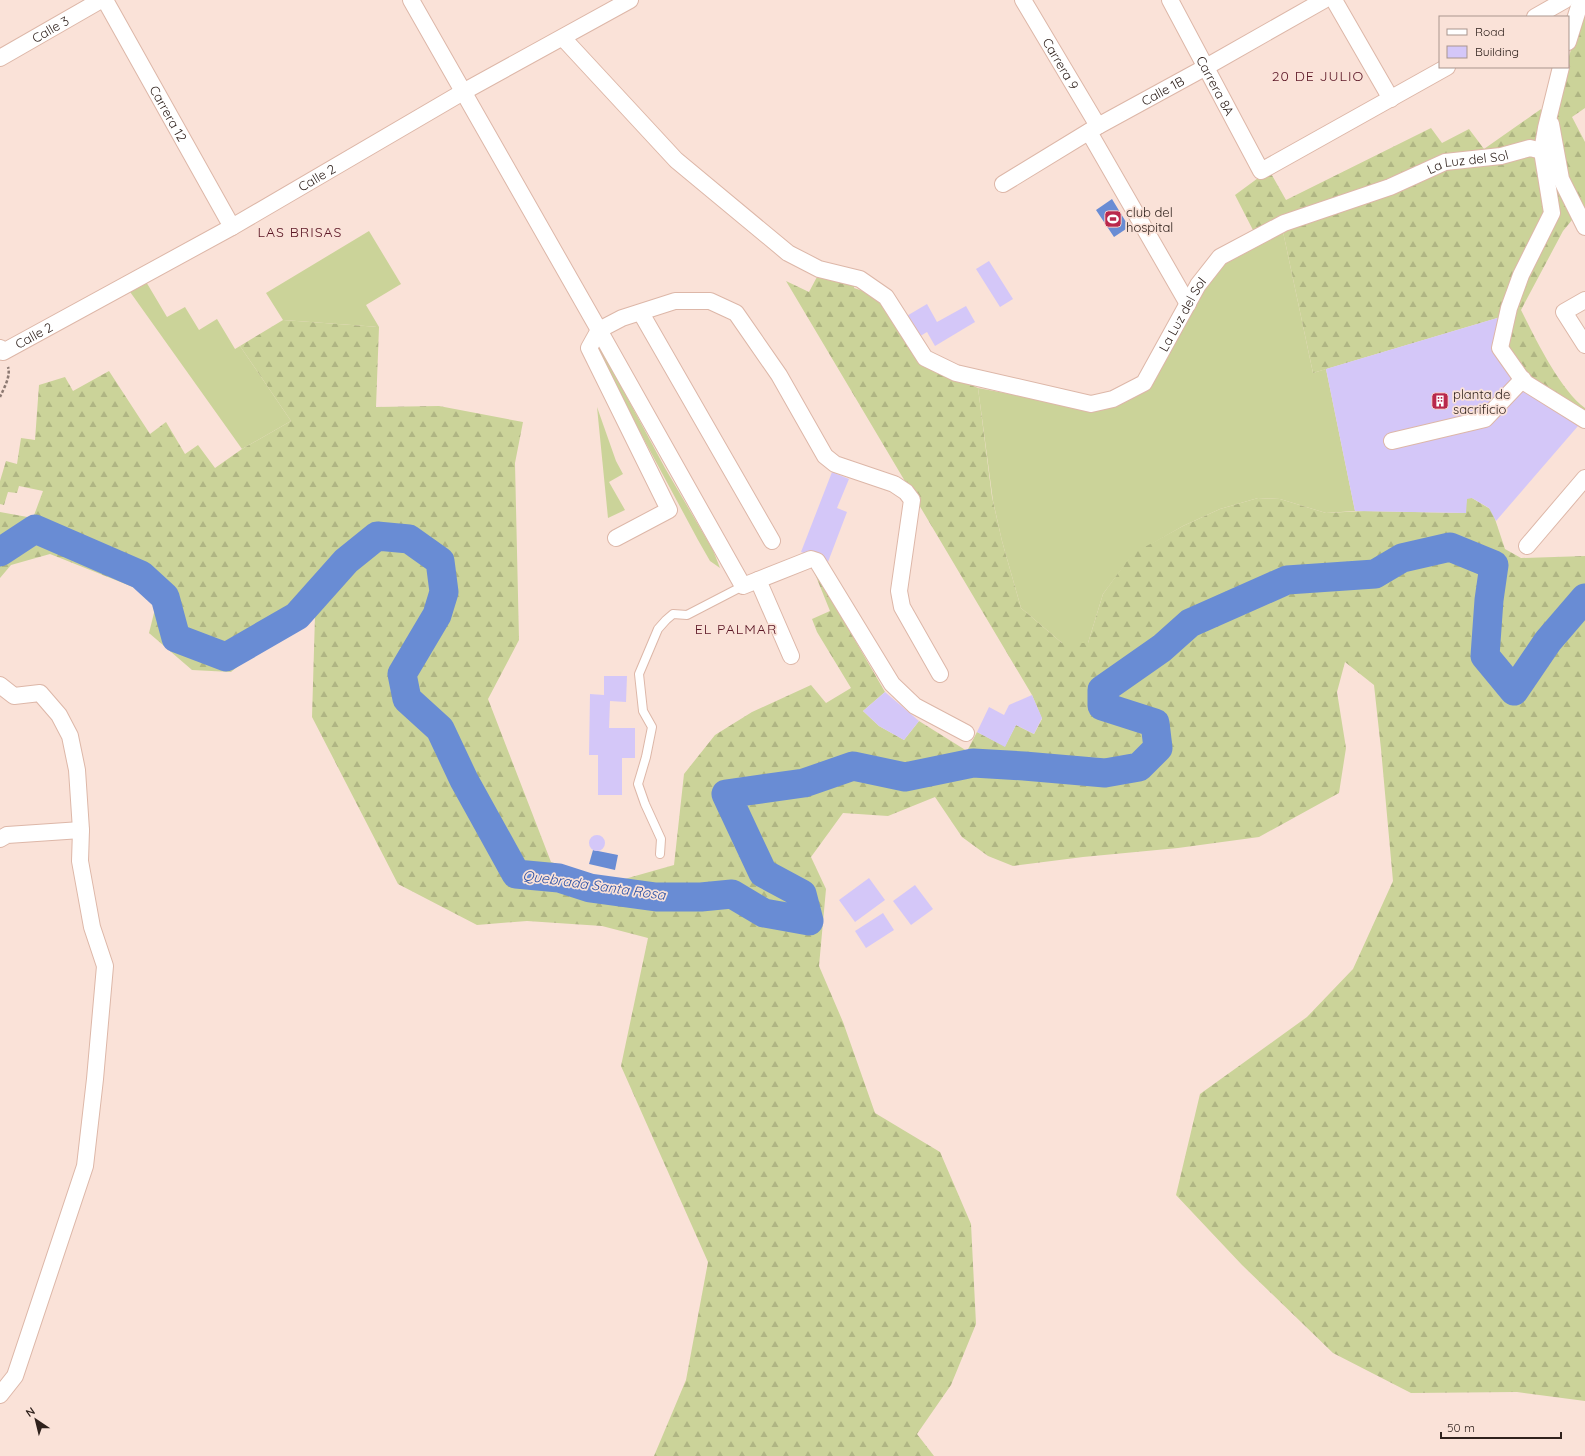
<svg xmlns="http://www.w3.org/2000/svg" width="1585" height="1456" font-family="Quicksand,sans-serif">
  <defs>
    <pattern id="forest-firs" width="22" height="20" patternUnits="userSpaceOnUse"><rect width="22" height="20" fill="#cbd399"/><path d="M5 1l3.5 6h-7zM16 11l3.5 6h-7z" fill="#afb583"/></pattern>
  </defs>
  <rect width="100%" height="100%" fill="#fae2d8"/>
  <path fill="#cbd399" d="M 1282,227 L 1313,373 L 1326,369 L 1355,511 L 1326,513 L 1280,499 L 1258,498 L 1220,509 L 1183,526 L 1132,555 L 1103,594 L 1088,643 L 1062,643 L 1021,608 L 1002,541 L 993,501 L 978,388 L 1090,409 L 1148,385 L 1195,297 L 1223,259 Z
    M 369,231 L 401,284 L 366,305 L 379,327 L 283,320 L 266,293 Z
    M 145,280 L 167,317 L 185,307 L 199,330 L 217,319 L 235,349 L 240,346 L 291,421 L 242,449 L 128,289 Z
    M 594,336 L 665,468 L 713,550 L 720,568 L 710,561 L 698,540 L 592,343 Z
    M 597,407 L 616,461 L 623,474 L 609,482 L 625,510 L 608,518 Z"/>
  <path fill="url(#forest-firs)" d="M 1585,1 L 1585,108 L 1572,117 L 1585,142 L 1585,208 L 1582,210 L 1567,178 L 1553,113 L 1568,67 L 1568,60 Z
    M 1541,109 L 1549,213 L 1504,316 L 1313,373 L 1282,227 L 1255,234 L 1235,195 L 1269,170 L 1286,200 L 1431,128 L 1442,143 L 1469,129 L 1484,149 Z
    M 1547,152 L 1572,220 L 1563,231 L 1521,310 C 1535,338 1560,390 1585,408 L 1585,416 L 1527,379 L 1504,346 L 1513,312 L 1557,213 Z
    M 818,275 L 855,283 L 854,288 L 881,297 L 948,375 L 978,388 L 992,497 L 1002,541 L 1021,608 L 1062,643 L 1088,643 L 1103,594 L 1132,554 L 1183,526 L 1220,509 L 1258,498 L 1280,499 L 1326,513 L 1364,511 L 1465,513 L 1467,495 L 1492,510 L 1505,549 L 1521,558 L 1585,556 L 1585,1401 L 1517,1392 L 1411,1393 L 1333,1353 L 1242,1265 L 1176,1195 L 1200,1094 L 1307,1017 L 1353,969 L 1393,881 L 1381,749 L 1374,685 L 1345,662 L 1337,692 L 1346,748 L 1339,793 L 1259,837 L 1178,848 L 1083,857 L 1013,866 L 988,856 L 962,837 L 935,797 L 888,816 L 843,813 L 811,857 L 826,889 L 819,966 L 843,1022 L 875,1113 L 940,1152 L 971,1224 L 976,1324 L 951,1385 L 917,1434 L 934,1456 L 654,1456 L 686,1380 L 708,1262 L 621,1066 L 648,938 L 602,926 L 527,921 L 477,925 L 398,884 L 312,717 L 315,616 C 284,632 257,650 231,672 L 192,670 L 149,633 L 158,597 L 50,554 L 11,565 L 0,578 L 0,512 L 33,518 L 43,491 L 19,486 L 17,493 L 8,492 L 4,505 L 0,504 L 0,481 L 6,461 L 17,464 L 21,438 L 35,440 L 39,385 L 65,377 L 73,391 L 109,371 L 150,434 L 166,422 L 185,454 L 198,445 L 215,468 L 242,449 L 291,421 L 240,346 L 283,320 L 379,327 L 376,407 L 439,406 L 523,422 L 515,463 L 519,640 L 488,699 L 551,862 L 614,882 L 674,865 L 684,774 L 715,735 L 752,712 L 811,685 L 826,703 L 851,688 L 817,632 L 812,619 L 830,611 L 811,564 L 885,692 L 863,711 L 879,726 L 904,740 L 919,721 L 967,751 L 977,732 L 1005,746 L 1016,725 L 1034,734 L 1042,719 L 1032,695 L 786,281 L 809,292 Z"/>
  <path fill="#698cd4" d="M 1112,199 L 1129,227 L 1114,237 L 1096,210 Z
    M 593,850 L 618,855 L 615,870 L 589,864 Z"/>
  <g fill="none" stroke-linecap="round" stroke-linejoin="round">
    <path stroke="#698cd4" stroke-width="29" d="M 0,552 L 35,529 L 141,575 L 165,597 L 176,638 L 226,657 L 297,616 L 346,561 L 377,536 L 409,539 L 440,561 L 444,592 L 437,615 L 402,674 L 407,699 L 440,729 L 464,780 L 516,874 L 559,878 L 590,888 L 656,897 L 701,897 L 732,894 L 764,913 L 809,921 L 802,894 L 763,873 L 726,794 L 804,783 L 853,766 L 905,777 L 973,763 L 1024,766 L 1105,773 L 1139,767 L 1158,748 L 1155,723 L 1102,706 L 1102,690 L 1162,648 L 1190,623 L 1287,580 L 1375,574 L 1402,558 L 1450,547 L 1494,565 L 1489,600 L 1485,656 L 1514,691 L 1548,641 L 1585,598"/>
  </g>
  <path fill="#d4c7f8" d="M 989,261 L 1013,299 L 1000,307 L 976,269 Z
    M 927,304 L 937,322 L 966,306 L 975,322 L 935,346 L 927,332 L 917,338 L 905,317 Z
    M 1504,316 L 1498,334 L 1515,377 L 1578,426 L 1496,521 L 1489,508 L 1472,498 L 1467,499 L 1466,513 L 1355,511 L 1326,369 Z
    M 832,472 L 849,479 L 837,508 L 847,512 L 828,562 L 801,552 Z
    M 604,676 L 627,676 L 626,702 L 610,701 L 609,728 L 635,728 L 635,758 L 622,758 L 622,795 L 598,795 L 598,755 L 589,755 L 590,694 L 604,695 Z
    M 885,692 L 919,721 L 904,740 L 879,726 L 863,711 Z
    M 1032,695 L 1042,718 L 1034,734 L 1016,725 L 1005,747 L 977,732 L 989,707 L 1004,715 L 1009,705 Z
    M589 843a8 8 0 1 1 16 0a8 8 0 1 1-16 0Z
    M 869,878 L 885,900 L 855,922 L 839,900 Z
    M 915,885 L 933,909 L 911,925 L 893,901 Z
    M 883,913 L 894,930 L 866,948 L 855,931 Z"/>
  <g fill="none" stroke-linecap="round" stroke-linejoin="round">
    <defs>
      <path id="service" d="M 660,854 L 661,839 L 645,804 L 638,784 L 646,757 L 652,727 L 643,711 L 639,674 L 658,629 L 666,620 L 673,614 L 687,615 L 743,586"/>
      <g id="minor">
        <path id="s1" d="M 105,0 L 232,227"/>
        <path d="M 411,0 L 599,330 L 743,586 L 811,559 L 817,561 L 892,684 L 915,706 L 966,733"/>
        <path id="s2" d="M 1023,0 L 1098,126"/>
        <path id="s3" d="M 1170,0 L 1261,171 L 1447,67"/>
        <path d="M 1334,0 L 1391,99"/>
        <path d="M 1535,17 L 1565,0"/>
        <path id="s4" d="M 563,38 L 676,160 L 788,253 L 819,269 L 860,279 L 886,297 L 925,358 L 956,373 L 1091,404 L 1113,399 L 1144,383 L 1198,285 L 1220,257 L 1284,223 L 1390,187 L 1445,162 L 1501,156 L 1530,148 L 1542,151"/>
        <path d="M 1568,42 L 1581,0"/>
        <path id="s5" d="M 0,58 L 101,0"/>
        <path d="M 1561,67 L 1546,128 L 1542,151 L 1552,213 L 1521,275 L 1509,308 L 1500,348 L 1524,382 L 1585,420"/>
        <path d="M 1551,124 L 1561,179 L 1585,227"/>
        <path d="M 1089,132 L 1188,304"/>
        <path id="s6" d="M 1003,184 L 1098,126 L 1206,67 L 1324,0"/>
        <path d="M 1585,300 L 1564,312 L 1585,345"/>
        <path d="M 641,313 L 772,541"/>
        <path id="s7" d="M 0,348 L 3,352 L 232,227 L 463,92 L 630,0"/>
        <path d="M 1392,441 L 1485,419 L 1523,379"/>
        <path d="M 616,538 L 669,510 L 589,348 L 599,330 L 622,318 L 675,301 L 710,301 L 736,313 L 779,375 L 825,456 L 835,464 L 894,484 L 906,492 L 912,500 L 899,591 L 902,607 L 940,674"/>
        <path d="M 1527,546 L 1585,478"/>
        <path d="M 758,580 L 791,656"/>
        <path d="M 0,685 L 14,696 L 40,693 L 59,715 L 70,736 L 77,770 L 81,830 L 80,861 L 92,927 L 105,966 L 95,1079 L 85,1166 L 15,1376 L 0,1395"/>
        <path d="M 0,839 L 7,835 L 81,830"/>
      </g>
    </defs>
    <use href="#service" stroke="#ddb7a8" stroke-width="10"/>
    <use href="#minor" stroke="#ddb7a8" stroke-width="18"/>
    <path stroke="#8c7972" stroke-width="2.5" stroke-dasharray="3 2" stroke-linecap="butt" d="M 0,397 C 4,388 11,376 8,367"/>
    <use href="#service" stroke="#fff" stroke-width="8"/>
    <use href="#minor" stroke="#fff" stroke-width="16"/>
  </g>
  <defs>
    <symbol id="stadium-square" viewBox="-11 -11 22 22"><rect x="-9" y="-9" width="18" height="18" rx="4" fill="#b9284c" stroke="#fae2d8"/><path d="M0-5a6.5 5 0 1 0 0 10a6.5 5 0 1 0 0-10ZM-3.5-1.8h7v3.6h-7Z" fill="#fff"/></symbol>
    <symbol id="building-square" viewBox="-11 -11 22 22"><rect x="-9" y="-9" width="18" height="18" rx="4" fill="#b9284c" stroke="#fae2d8"/><path d="M-4-6H4V6H1V3H-1V6H-4ZM-2.5-4.3h1.7v1.8h-1.7ZM.8-4.3h1.7v1.8H.8ZM-2.5-1h1.7V.8h-1.7ZM.8-1h1.7V.8H.8Z" fill="#fff"/></symbol>
  </defs>
  <g fill-rule="evenodd">
    <use href="#stadium-square" x="1103" y="209" width="20" height="20"/>
    <use href="#building-square" x="1430" y="391" width="20" height="20"/>
  </g>
  <g text-anchor="middle" stroke-width="3.5" stroke-linejoin="round" paint-order="stroke">
    <g font-size="13" fill="#2f211c" stroke="#fae2d8">
      <text dy="5" stroke="none"><textPath href="#s5" startOffset="58">Calle 3</textPath></text>
      <text dy="5" stroke="none"><textPath href="#s2" startOffset="74">Carrera 9</textPath></text>
      <text dy="5" stroke="none"><textPath href="#s3" startOffset="97">Carrera 8A</textPath></text>
      <text dy="5" stroke="none"><textPath href="#s6" startOffset="185">Calle 1B</textPath></text>
      <text dy="5" stroke="none"><textPath href="#s1" startOffset="130">Carrera 12</textPath></text>
      <text dy="5" stroke="none"><textPath href="#s4" startOffset="1138">La Luz del Sol</textPath></text>
      <text dy="5" stroke="none"><textPath href="#s7" startOffset="364">Calle 2</textPath></text>
      <text dy="5" stroke="none"><textPath href="#s4" startOffset="802">La Luz del Sol</textPath></text>
      <text dy="5" stroke="none"><textPath href="#s7" startOffset="40">Calle 2</textPath></text>
    </g>
    <g font-size="13" fill="#2f211c" stroke="#fae2d8" text-anchor="start">
      <text x="1126" y="217">club del<tspan x="1126" dy="15">hospital</tspan></text>
      <text x="1453" y="399">planta de<tspan x="1453" dy="15">sacrificio</tspan></text>
    </g>
    <g font-size="14" letter-spacing="1" fill="#5a1524" stroke="#fae2d8">
      <text x="1318" y="81">20 DE JULIO</text>
      <text x="300" y="237">LAS BRISAS</text>
      <text x="736" y="634">EL PALMAR</text>
    </g>
    <g font-size="14" font-style="italic" fill="#2a50a5" stroke="#fae2d8">
      <text transform="translate(594 885) rotate(8)" y="5">Quebrada Santa Rosa</text>
    </g>
  </g>
  <rect x="1439" y="16" width="130" height="52" fill="#fae2d8" stroke="#a9958d"/>
  <rect x="1447" y="29" width="20" height="6" fill="#ffffff" stroke="#a9958d"/>
  <text x="1475" y="36" font-size="12" fill="#2f211c">Road</text>
  <rect x="1447" y="46" width="20" height="12" fill="#d4c7f8" stroke="#a9958d"/>
  <text x="1475" y="56" font-size="12" fill="#2f211c">Building</text>
  <g transform="translate(36 1420) rotate(325)" stroke="#fae2d8" stroke-width="3" paint-order="stroke">
  <path d="M0-3L7 15L0 10L-7 15Z" fill="#2f211c"/>
  <text y="-6" font-size="11" font-weight="bold" text-anchor="middle" fill="#2f211c">N</text>
  </g>
  <path d="M1441 1432v6h120v-6" fill="none" stroke="#2f211c" stroke-width="2"/>
  <text x="1447" y="1432" font-size="12" fill="#2f211c" stroke="#fae2d8" stroke-width="3" paint-order="stroke">50 m</text>
</svg>
